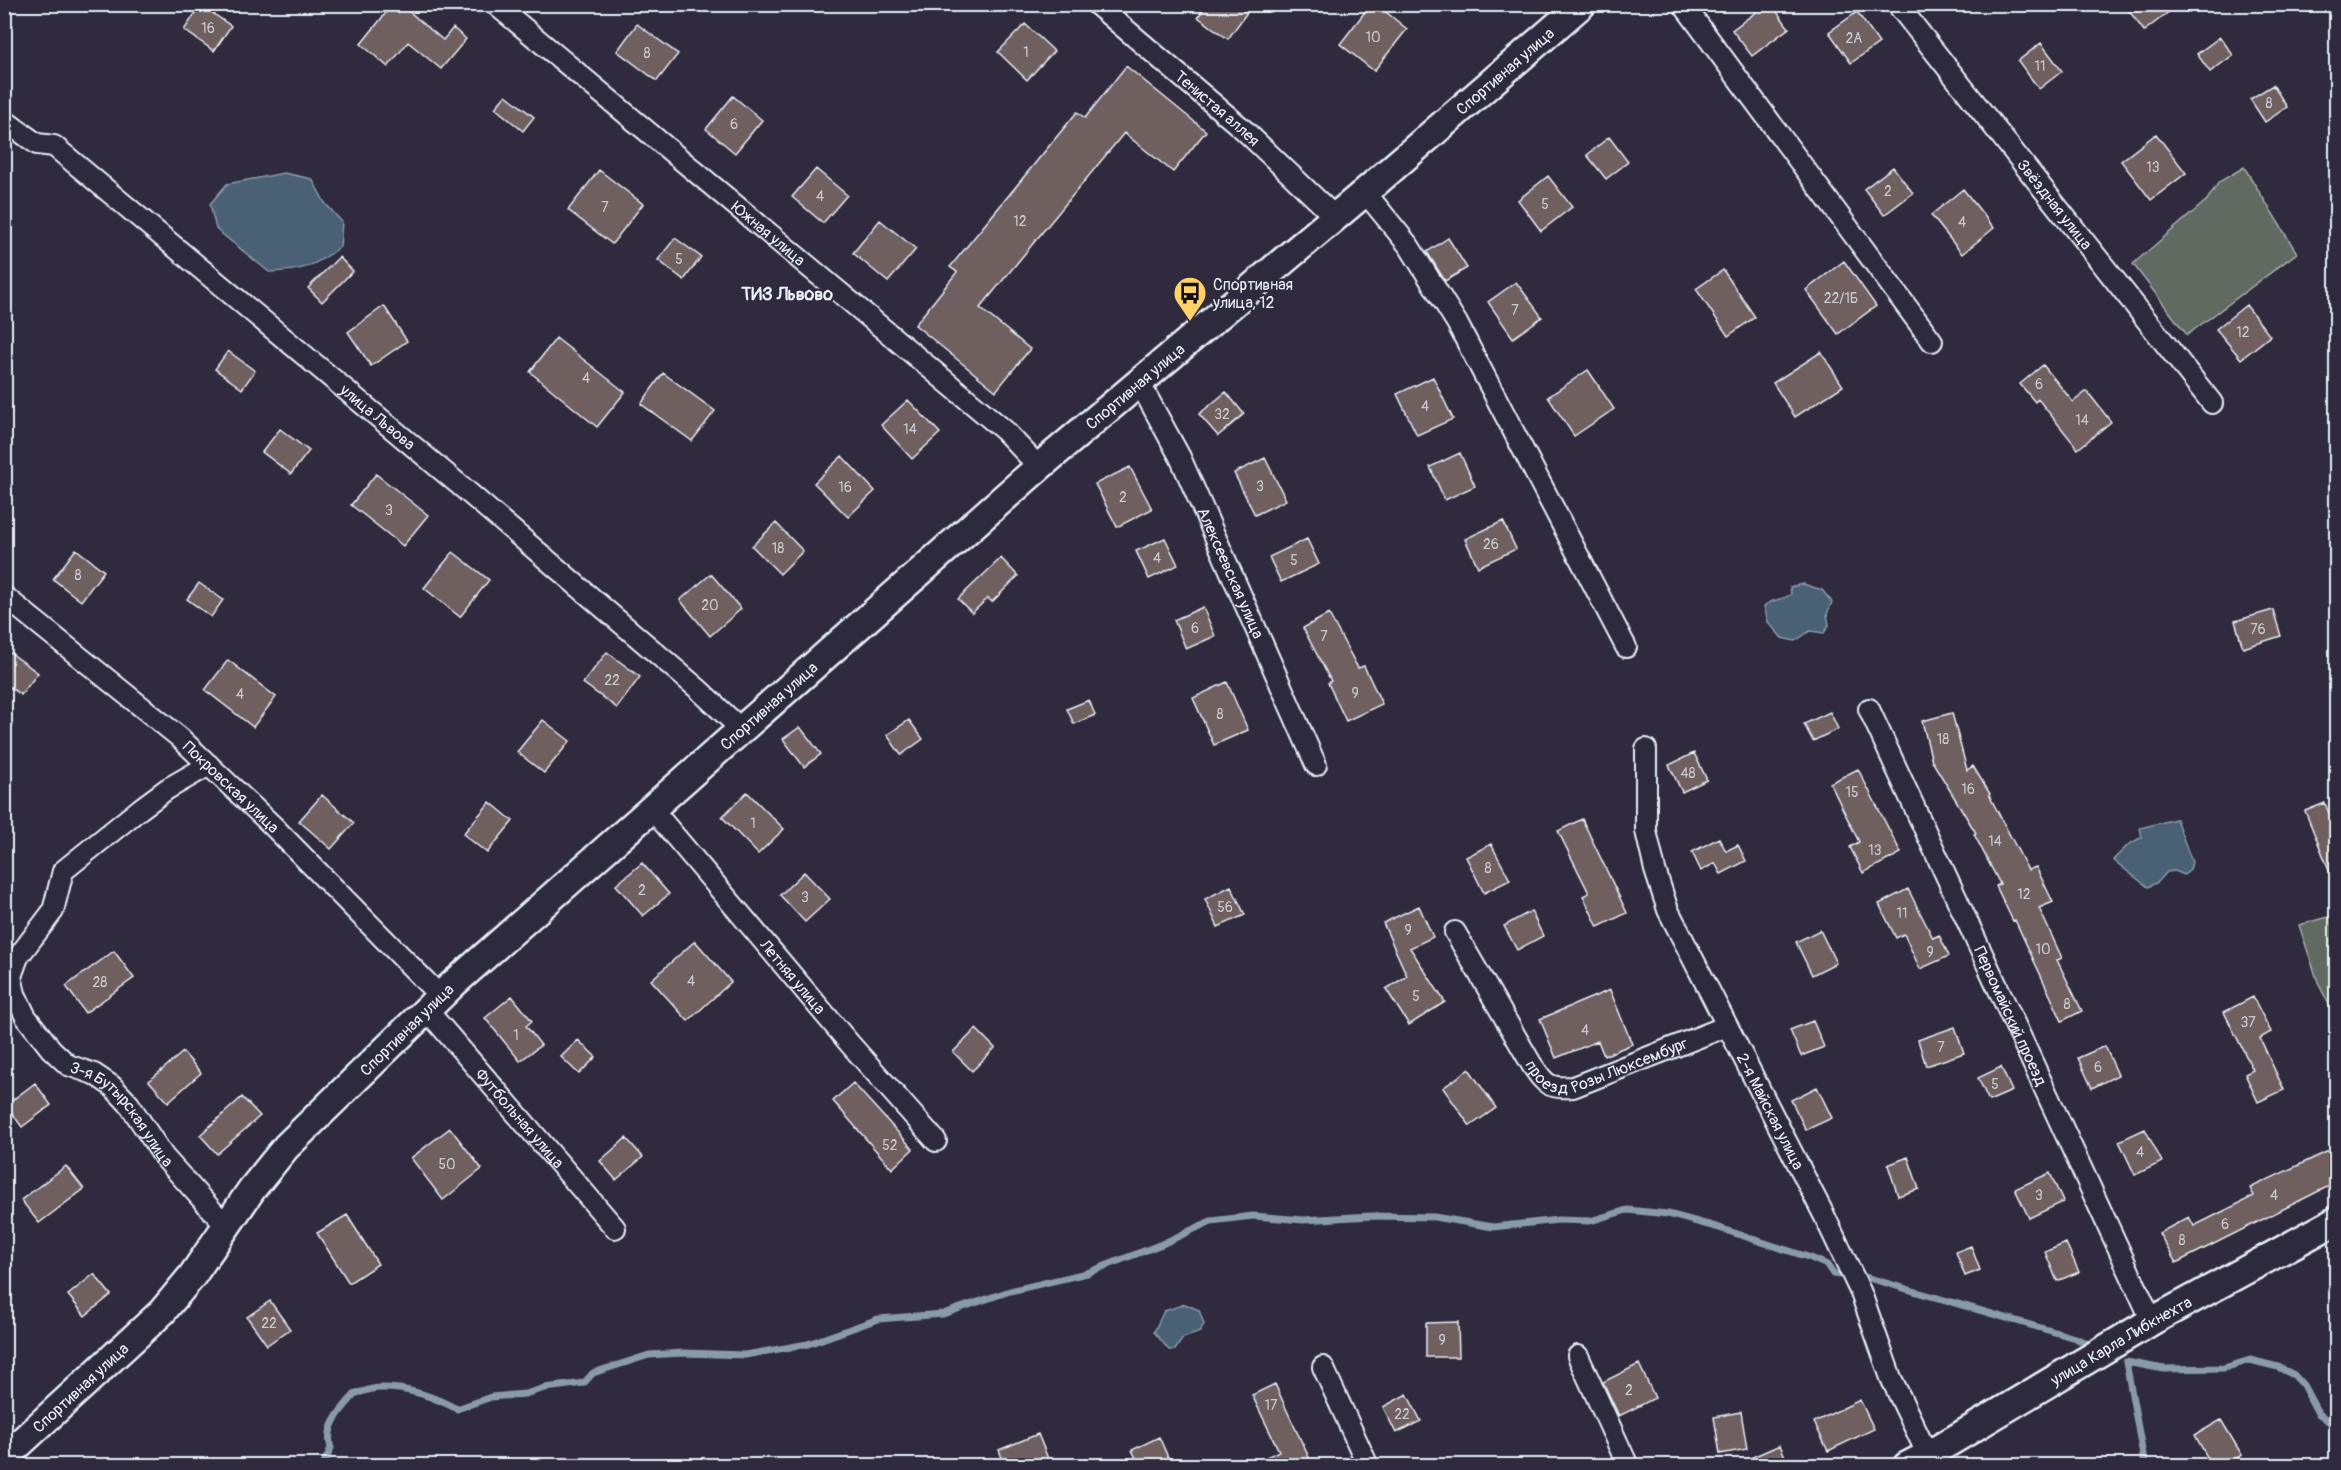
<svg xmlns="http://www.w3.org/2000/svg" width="2341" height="1470" font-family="Pangolin,sans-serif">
  <rect width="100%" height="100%" fill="#2f2a3d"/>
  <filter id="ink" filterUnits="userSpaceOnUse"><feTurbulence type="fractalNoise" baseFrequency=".0167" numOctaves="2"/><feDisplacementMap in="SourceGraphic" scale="12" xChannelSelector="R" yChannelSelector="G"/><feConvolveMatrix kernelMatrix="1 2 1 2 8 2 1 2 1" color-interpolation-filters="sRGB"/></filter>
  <g filter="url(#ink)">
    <path fill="#606b61" stroke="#a4aeac" stroke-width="1.5" d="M 2244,167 L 2297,253 L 2187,335 L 2133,264 L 2207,200 L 2219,182 Z
      M 2336,915 L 2336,1018 L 2319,985 L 2299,925 Z"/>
    <path fill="#4a6175" stroke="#899ba9" stroke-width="1.5" d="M 284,173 L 312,179 L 325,203 L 342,222 L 340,247 C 313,267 303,271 269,272 L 216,229 L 210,204 L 227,184 Z
      M 1803,584 L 1822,590 L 1832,602 L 1827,614 L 1829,625 L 1824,633 L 1810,631 L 1795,641 L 1782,638 L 1768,622 L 1764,606 C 1773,598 1782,601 1791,594 L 1790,587 Z
      M 2176,819 L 2192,862 L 2190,870 L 2184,875 L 2175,871 L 2167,872 L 2158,882 L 2148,887 L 2113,860 L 2128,845 L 2142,837 L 2140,828 Z
      M 1185,1304 L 1199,1310 L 1204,1324 L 1200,1332 L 1183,1338 L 1175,1350 L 1169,1350 L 1154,1332 L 1164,1311 Z"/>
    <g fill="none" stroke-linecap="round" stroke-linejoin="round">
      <path stroke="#899ba9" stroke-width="7" d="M 1862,1276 L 2075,1338 L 2093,1346
        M 323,1466 L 331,1448 C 324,1426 342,1409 356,1393 C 364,1392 372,1388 379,1388 C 407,1387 433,1396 457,1409 L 491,1397 L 525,1394 L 545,1388 L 584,1383 L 593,1373 L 649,1355 L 684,1353 L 745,1355 L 808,1344 L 878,1319 L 943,1314 L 1010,1291 L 1087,1273 L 1162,1244 L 1211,1221 L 1253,1216 L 1303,1220 L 1371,1216 L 1434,1217 L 1493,1227 L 1558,1220 L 1590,1221 L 1627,1210 L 1668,1214 L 1716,1227 L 1811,1258 L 1827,1265 L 1833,1274 L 1839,1275
        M 2145,1466 L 2126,1362 L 2164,1369 L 2224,1368 L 2250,1360 L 2278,1367 L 2294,1375 L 2303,1385 L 2318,1413 L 2336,1427"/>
    </g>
    <path fill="#705e5e" stroke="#e8f1f8" stroke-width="1.5" d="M 393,4 L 400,4 L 443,40 L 453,28 L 466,39 L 441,69 L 408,42 L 388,67 L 361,44 Z
      M 1207,4 L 1253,4 L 1228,39 L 1198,17 Z
      M 1371,4 L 1376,4 L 1407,29 L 1374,71 L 1340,44 Z
      M 1767,4 L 1771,4 L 1789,28 L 1752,56 L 1732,30 Z
      M 2124,4 L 2179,4 L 2144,31 Z
      M 201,5 L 231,26 L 214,51 L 184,30 Z
      M 1857,12 L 1879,43 L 1851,63 L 1829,32 Z
      M 637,24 L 678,54 L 657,81 L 617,51 Z
      M 1025,24 L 1054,51 L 1027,80 L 998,52 Z
      M 2220,37 L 2233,55 L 2210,72 L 2197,54 Z
      M 2041,43 L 2062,71 L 2039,89 L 2018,61 Z
      M 1126,66 L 1206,131 L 1173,172 L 1124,133 L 980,308 L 1030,349 L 996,391 L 915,325 L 957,272 L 950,267 L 1077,112 L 1085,118 Z
      M 2273,85 L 2287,107 L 2265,122 L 2250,99 Z
      M 506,95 L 534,117 L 523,131 L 495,108 Z
      M 733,96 L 762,120 L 735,153 L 706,129 Z
      M 2156,134 L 2186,173 L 2151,200 L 2121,161 Z
      M 1609,137 L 1628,162 L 1606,179 L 1587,155 Z
      M 1893,167 L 1913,193 L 1884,215 L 1864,189 Z
      M 816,169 L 847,195 L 823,223 L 792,197 Z
      M 599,170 L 643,204 L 612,244 L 568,210 Z
      M 1548,176 L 1572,207 L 1541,231 L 1518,200 Z
      M 1963,189 L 1994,228 L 1962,254 L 1931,215 Z
      M 880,220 L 916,249 L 888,282 L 853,253 Z
      M 675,238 L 701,257 L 684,280 L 658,260 Z
      M 1448,238 L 1467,268 L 1445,281 L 1427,252 Z
      M 339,257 L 353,271 L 322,302 L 308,288 Z
      M 1844,261 L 1876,306 L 1838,334 L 1806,290 Z
      M 1723,270 L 1755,317 L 1728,336 L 1696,289 Z
      M 1516,282 L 1542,317 L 1513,338 L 1488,302 Z
      M 2246,305 L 2270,336 L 2241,359 L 2216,329 Z
      M 384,306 L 407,341 L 371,366 L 348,332 Z
      M 556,338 L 625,392 L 597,427 L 530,372 Z
      M 228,351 L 255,371 L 242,389 L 215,369 Z
      M 1821,352 L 1843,386 L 1795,417 L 1773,383 Z
      M 2043,365 L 2073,402 L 2087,391 L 2111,422 L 2078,449 L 2038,399 L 2035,402 L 2020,384 Z
      M 1588,370 L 1614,409 L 1574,436 L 1548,397 Z
      M 663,373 L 715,411 L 692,441 L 641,404 Z
      M 1433,377 L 1453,419 L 1417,435 L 1397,394 Z
      M 1226,392 L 1244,414 L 1218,436 L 1199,414 Z
      M 908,400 L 940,433 L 912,459 L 881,425 Z
      M 280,429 L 309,451 L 291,474 L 262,452 Z
      M 1460,453 L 1475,486 L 1445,500 L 1430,467 Z
      M 842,456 L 875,491 L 848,517 L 814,483 Z
      M 1265,458 L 1286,500 L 1255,515 L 1234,473 Z
      M 1130,467 L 1152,509 L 1117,527 L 1095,484 Z
      M 376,474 L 428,515 L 403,546 L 351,505 Z
      M 1503,521 L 1516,549 L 1478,567 L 1465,539 Z
      M 776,523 L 803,551 L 780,574 L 752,546 Z
      M 1165,538 L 1178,565 L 1149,579 L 1136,551 Z
      M 1307,539 L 1319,564 L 1281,582 L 1269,557 Z
      M 76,549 L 104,571 L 81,601 L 53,579 Z
      M 453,552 L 489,580 L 460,617 L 424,588 Z
      M 1001,558 L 1018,576 L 992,602 L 988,598 L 972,613 L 958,599 Z
      M 711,574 L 741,609 L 710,636 L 680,600 Z
      M 199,583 L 223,600 L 211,617 L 187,599 Z
      M 1203,607 L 1215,636 L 1186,649 L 1174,620 Z
      M 2273,610 L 2281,636 L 2243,648 L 2235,621 Z
      M 1329,614 L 1358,668 L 1364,666 L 1382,704 L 1346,721 L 1328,683 L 1331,681 L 1303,628 Z
      M 4,648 L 38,673 L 21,695 L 4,683 Z
      M 607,652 L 640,677 L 617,708 L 583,683 Z
      M 228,660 L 276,697 L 253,727 L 205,690 Z
      M 1227,682 L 1248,730 L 1214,745 L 1193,698 Z
      M 1089,700 L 1095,715 L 1074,724 L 1067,709 Z
      M 1830,712 L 1838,729 L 1813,741 L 1804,724 Z
      M 1952,713 L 1967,770 L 1973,766 L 1990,794 L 1989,795 L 2028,870 L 2036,867 L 2053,902 L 2039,908 L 2062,958 L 2057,960 L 2082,1011 L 2062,1021 L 2015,920 L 2013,921 L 1996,886 L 2000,884 L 1974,834 L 1976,833 L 1932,761 L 1922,721 Z
      M 543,720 L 570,741 L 544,773 L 517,752 Z
      M 909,720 L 923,739 L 901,755 L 887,735 Z
      M 800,727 L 821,754 L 804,767 L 783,739 Z
      M 1694,753 L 1707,780 L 1682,792 L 1669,765 Z
      M 1858,769 L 1901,853 L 1863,873 L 1850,847 L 1859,842 L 1830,783 Z
      M 747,792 L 784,829 L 758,854 L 722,817 Z
      M 322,795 L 354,823 L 331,849 L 299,821 Z
      M 490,802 L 513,821 L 487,853 L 463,834 Z
      M 2325,803 L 2332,821 L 2337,819 L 2336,887 L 2305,811 Z
      M 1582,819 L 1627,913 L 1598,927 L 1583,896 L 1589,893 L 1558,831 Z
      M 1719,838 L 1726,851 L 1738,845 L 1746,861 L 1721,874 L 1715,863 L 1701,871 L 1692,852 Z
      M 1491,844 L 1510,880 L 1484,893 L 1466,857 Z
      M 642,863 L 669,894 L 643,916 L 616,885 Z
      M 804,872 L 830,899 L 805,922 L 780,895 Z
      M 1231,886 L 1245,915 L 1218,927 L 1205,899 Z
      M 1908,889 L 1933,938 L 1939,935 L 1949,956 L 1920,969 L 1904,934 L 1896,938 L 1879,904 Z
      M 1419,906 L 1433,937 L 1410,948 L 1445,1002 L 1409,1025 L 1386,989 L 1407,976 L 1383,923 Z
      M 1531,911 L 1543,936 L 1517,950 L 1504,926 Z
      M 1820,930 L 1836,963 L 1812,975 L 1796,942 Z
      M 695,941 L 731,982 L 688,1021 L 651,980 Z
      M 114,951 L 134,978 L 85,1013 L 66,986 Z
      M 1610,990 L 1632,1044 L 1604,1056 L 1598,1041 L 1556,1058 L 1540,1019 Z
      M 512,996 L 532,1021 L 526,1026 L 541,1045 L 520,1061 L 485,1018 Z
      M 2253,997 L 2271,1032 L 2260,1038 L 2284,1090 L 2258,1102 L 2245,1074 L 2253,1070 L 2224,1012 Z
      M 1813,1021 L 1824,1047 L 1801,1056 L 1790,1030 Z
      M 1955,1027 L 1964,1053 L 1926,1066 L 1918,1040 Z
      M 976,1029 L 995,1048 L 972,1071 L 953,1052 Z
      M 578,1040 L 596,1057 L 579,1074 L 561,1057 Z
      M 2105,1046 L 2118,1075 L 2092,1088 L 2078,1058 Z
      M 183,1052 L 201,1073 L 168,1102 L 149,1081 Z
      M 2001,1067 L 2012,1091 L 1989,1101 L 1978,1078 Z
      M 1469,1069 L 1496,1108 L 1470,1126 L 1443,1088 Z
      M 35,1083 L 51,1105 L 22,1127 L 6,1105 Z
      M 853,1083 L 913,1149 L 892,1169 L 833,1101 Z
      M 1817,1087 L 1832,1118 L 1806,1130 L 1791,1100 Z
      M 242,1097 L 260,1116 L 217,1154 L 200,1135 Z
      M 450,1128 L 482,1169 L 443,1200 L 411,1158 Z
      M 2145,1129 L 2162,1162 L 2135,1175 L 2119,1141 Z
      M 626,1138 L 643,1157 L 616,1180 L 600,1161 Z
      M 2337,1147 L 2337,1182 L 2176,1263 L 2159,1233 L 2189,1217 L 2194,1226 L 2254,1196 L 2250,1188 Z
      M 1908,1157 L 1919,1189 L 1898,1196 L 1888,1165 Z
      M 66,1166 L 84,1189 L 39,1223 L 21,1200 Z
      M 2050,1173 L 2063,1202 L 2029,1218 L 2015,1189 Z
      M 347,1215 L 378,1264 L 349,1283 L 317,1233 Z
      M 2066,1243 L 2079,1272 L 2057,1281 L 2045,1252 Z
      M 1971,1246 L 1980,1270 L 1965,1276 L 1956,1252 Z
      M 94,1274 L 111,1295 L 85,1316 L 68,1295 Z
      M 270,1301 L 290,1329 L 267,1345 L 247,1317 Z
      M 1458,1322 L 1459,1357 L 1426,1357 L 1426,1323 Z
      M 1639,1364 L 1655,1398 L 1619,1416 L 1603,1382 Z
      M 1275,1384 L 1289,1415 L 1313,1466 L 1248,1466 L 1279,1451 L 1252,1395 Z
      M 1407,1394 L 1421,1421 L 1396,1433 L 1383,1407 Z
      M 1860,1400 L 1874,1429 L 1828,1451 L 1814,1422 Z
      M 1741,1412 L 1747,1449 L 1720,1454 L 1714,1417 Z
      M 2221,1420 L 2242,1455 L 2223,1466 L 2212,1466 L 2195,1435 Z
      M 1038,1434 L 1051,1466 L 1005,1466 L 999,1450 Z
      M 1159,1437 L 1172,1466 L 1140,1466 L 1132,1450 Z
      M 1780,1445 L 1789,1466 L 1732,1466 Z"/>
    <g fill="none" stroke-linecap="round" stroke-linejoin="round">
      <defs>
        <g id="street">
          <path id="s1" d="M 495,4 L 1004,430 L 1039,467"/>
          <path id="s2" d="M 1096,4 L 1244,130 L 1335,217"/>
          <path d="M 1683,4 L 1932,341"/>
          <path id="s3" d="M 1897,4 L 2212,403"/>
          <path id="s4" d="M 4,120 L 37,144 L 54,146 L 462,487 L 697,688 L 742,730"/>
          <path d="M 1365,192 L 1409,246 L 1457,323 L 1626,647"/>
          <path id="s5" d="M 1139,382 L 1180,457 L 1316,765"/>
          <path id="s6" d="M 4,596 L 179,737 L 272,825 L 440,996"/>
          <path id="s7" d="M 1869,709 L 2152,1321"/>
          <path id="s8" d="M 1646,749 L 1646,831 L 1655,870 L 1668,910 L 1824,1215 L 1861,1293 L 1891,1378 L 1933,1466"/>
          <path id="s9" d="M 209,765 L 167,789 L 140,809 L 63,871 L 53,911 L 18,957 L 11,976 L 15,994 L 26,1017 L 51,1049 L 68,1065 L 94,1074 L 112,1086 L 129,1104 L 164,1157 L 227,1227"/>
          <path id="s10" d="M 652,809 L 850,1044 L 936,1141"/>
          <path id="s11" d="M 1455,932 L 1532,1065 C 1545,1084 1548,1089 1573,1087 L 1727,1026"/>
          <path id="s12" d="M 426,1009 L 615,1228"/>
          <path d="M 1578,1356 L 1628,1466"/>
          <path d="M 1323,1367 L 1368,1466"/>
        </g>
        <g id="secondary">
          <path id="s13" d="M 4,1458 L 162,1312 L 192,1276 L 252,1189 L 286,1147 L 452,985 L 1039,467 L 1365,192 L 1582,4"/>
          <path id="s14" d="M 1907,1466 L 1928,1455 L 2152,1321 L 2336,1221"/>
        </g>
      </defs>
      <use href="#street" stroke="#e8f1f8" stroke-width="24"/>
      <use href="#secondary" stroke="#e8f1f8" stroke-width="32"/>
      <use href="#street" stroke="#2f2a3d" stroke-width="20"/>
      <use href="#secondary" stroke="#2f2a3d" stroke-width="27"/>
    </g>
  </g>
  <defs>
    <symbol id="bus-pin" viewBox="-11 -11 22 30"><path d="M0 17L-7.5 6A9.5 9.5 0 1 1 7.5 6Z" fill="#ffd166" stroke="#2f2a3d"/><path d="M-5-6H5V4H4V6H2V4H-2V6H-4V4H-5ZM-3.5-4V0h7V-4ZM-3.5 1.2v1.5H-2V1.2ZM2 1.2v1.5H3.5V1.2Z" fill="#111"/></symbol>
  </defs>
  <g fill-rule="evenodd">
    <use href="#bus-pin" x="1171" y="274" width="38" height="52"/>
  </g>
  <g text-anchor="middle" stroke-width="4.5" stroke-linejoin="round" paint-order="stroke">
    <g font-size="14" fill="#caccd2">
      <text x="208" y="33">16</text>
      <text x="1373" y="42">10</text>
      <text x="1854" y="43">2А</text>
      <text x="1026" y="57">1</text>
      <text x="647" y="58">8</text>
      <text x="2040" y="71">11</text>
      <text x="2269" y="108">8</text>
      <text x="734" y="129">6</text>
      <text x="2153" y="172">13</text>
      <text x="1888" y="196">2</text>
      <text x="820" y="201">4</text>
      <text x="1545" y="209">5</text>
      <text x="605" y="212">7</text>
      <text x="1020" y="226">12</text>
      <text x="1962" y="227">4</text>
      <text x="679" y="264">5</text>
      <text x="1841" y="303">22/1Б</text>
      <text x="1515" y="315">7</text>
      <text x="2243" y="337">12</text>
      <text x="586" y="383">4</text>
      <text x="2039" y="389">6</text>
      <text x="1425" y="411">4</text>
      <text x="1222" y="419">32</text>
      <text x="2082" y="425">14</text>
      <text x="910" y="434">14</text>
      <text x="1260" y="491">3</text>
      <text x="845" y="492">16</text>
      <text x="1123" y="502">2</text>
      <text x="389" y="515">3</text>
      <text x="1491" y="549">26</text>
      <text x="778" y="553">18</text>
      <text x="1157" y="563">4</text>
      <text x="1294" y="565">5</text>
      <text x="78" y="580">8</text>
      <text x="710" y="610">20</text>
      <text x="1195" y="633">6</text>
      <text x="2258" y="634">76</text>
      <text x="1324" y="641">7</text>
      <text x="612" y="685">22</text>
      <text x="1355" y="698">9</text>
      <text x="240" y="699">4</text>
      <text x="1220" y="719">8</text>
      <text x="1943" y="744">18</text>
      <text x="1688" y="778">48</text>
      <text x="1968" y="794">16</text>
      <text x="1852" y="797">15</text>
      <text x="753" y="828">1</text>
      <text x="1995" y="846">14</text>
      <text x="1875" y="855">13</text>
      <text x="1488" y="873">8</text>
      <text x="642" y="895">2</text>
      <text x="2024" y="899">12</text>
      <text x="805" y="902">3</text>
      <text x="1225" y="912">56</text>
      <text x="1902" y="918">11</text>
      <text x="1408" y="935">9</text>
      <text x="2043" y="954">10</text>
      <text x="1930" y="957">9</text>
      <text x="691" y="986">4</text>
      <text x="100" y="987">28</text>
      <text x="1416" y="1001">5</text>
      <text x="2067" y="1009">8</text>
      <text x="2248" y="1027">37</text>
      <text x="1585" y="1035">4</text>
      <text x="516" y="1040">1</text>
      <text x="1941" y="1052">7</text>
      <text x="2098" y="1072">6</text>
      <text x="1995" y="1089">5</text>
      <text x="890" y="1150">52</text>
      <text x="2140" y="1157">4</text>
      <text x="447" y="1169">50</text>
      <text x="2039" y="1200">3</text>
      <text x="2274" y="1200">4</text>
      <text x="2225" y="1229">6</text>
      <text x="2182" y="1245">8</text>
      <text x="269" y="1328">22</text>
      <text x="1442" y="1345">9</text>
      <text x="1629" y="1395">2</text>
      <text x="1271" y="1410">17</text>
      <text x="1402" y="1419">22</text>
    </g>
    <g font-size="16" fill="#e8f1f8" stroke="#2f2a3d">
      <text dy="6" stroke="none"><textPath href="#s13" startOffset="2048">Спортивная улица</textPath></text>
      <text dy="6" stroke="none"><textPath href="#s2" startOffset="160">Тенистая аллея</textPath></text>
      <text dy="6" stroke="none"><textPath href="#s3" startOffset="255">Звёздная улица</textPath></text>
      <text dy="6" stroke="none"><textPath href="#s1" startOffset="357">Южная улица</textPath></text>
      <text dy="6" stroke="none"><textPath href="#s13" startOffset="1562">Спортивная улица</textPath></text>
      <text dy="6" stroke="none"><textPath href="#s4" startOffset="480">улица Львова</textPath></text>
      <text dy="6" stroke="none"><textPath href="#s5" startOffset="212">Алексеевская улица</textPath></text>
      <text dy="6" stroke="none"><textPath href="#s13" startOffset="1076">Спортивная улица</textPath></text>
      <text dy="6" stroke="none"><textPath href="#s6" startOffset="297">Покровская улица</textPath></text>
      <text dy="6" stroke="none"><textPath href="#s10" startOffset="219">Летняя улица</textPath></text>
      <text dy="6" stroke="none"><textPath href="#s7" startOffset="338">Первомайский проезд</textPath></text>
      <text dy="6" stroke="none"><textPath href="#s13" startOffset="590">Спортивная улица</textPath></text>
      <text dy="6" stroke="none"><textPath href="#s11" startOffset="238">проезд Розы Люксембург</textPath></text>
      <text dy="6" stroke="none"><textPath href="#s8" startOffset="390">2-я Майская улица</textPath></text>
      <text dy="6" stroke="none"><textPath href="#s9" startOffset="483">3-я Бутырская улица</textPath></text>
      <text dy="6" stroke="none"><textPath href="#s12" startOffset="144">Футбольная улица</textPath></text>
      <text dy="6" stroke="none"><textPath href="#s14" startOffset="248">улица Карла Либкнехта</textPath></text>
      <text dy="6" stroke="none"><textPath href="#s13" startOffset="104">Спортивная улица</textPath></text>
    </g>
    <g font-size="16" fill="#e8f1f8" stroke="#2f2a3d" text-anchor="start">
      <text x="1213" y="290">Спортивная<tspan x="1213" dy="18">улица, 12</tspan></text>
    </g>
    <g font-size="18" font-weight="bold" fill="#e8f1f8" stroke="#2f2a3d">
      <text x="787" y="300">ТИЗ Львово</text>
    </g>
  </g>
  <rect width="2341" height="1470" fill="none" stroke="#2f2a3d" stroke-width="24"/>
  <rect x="12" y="12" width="2317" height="1446" fill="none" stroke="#e8f1f8" stroke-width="2" filter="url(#ink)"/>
</svg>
